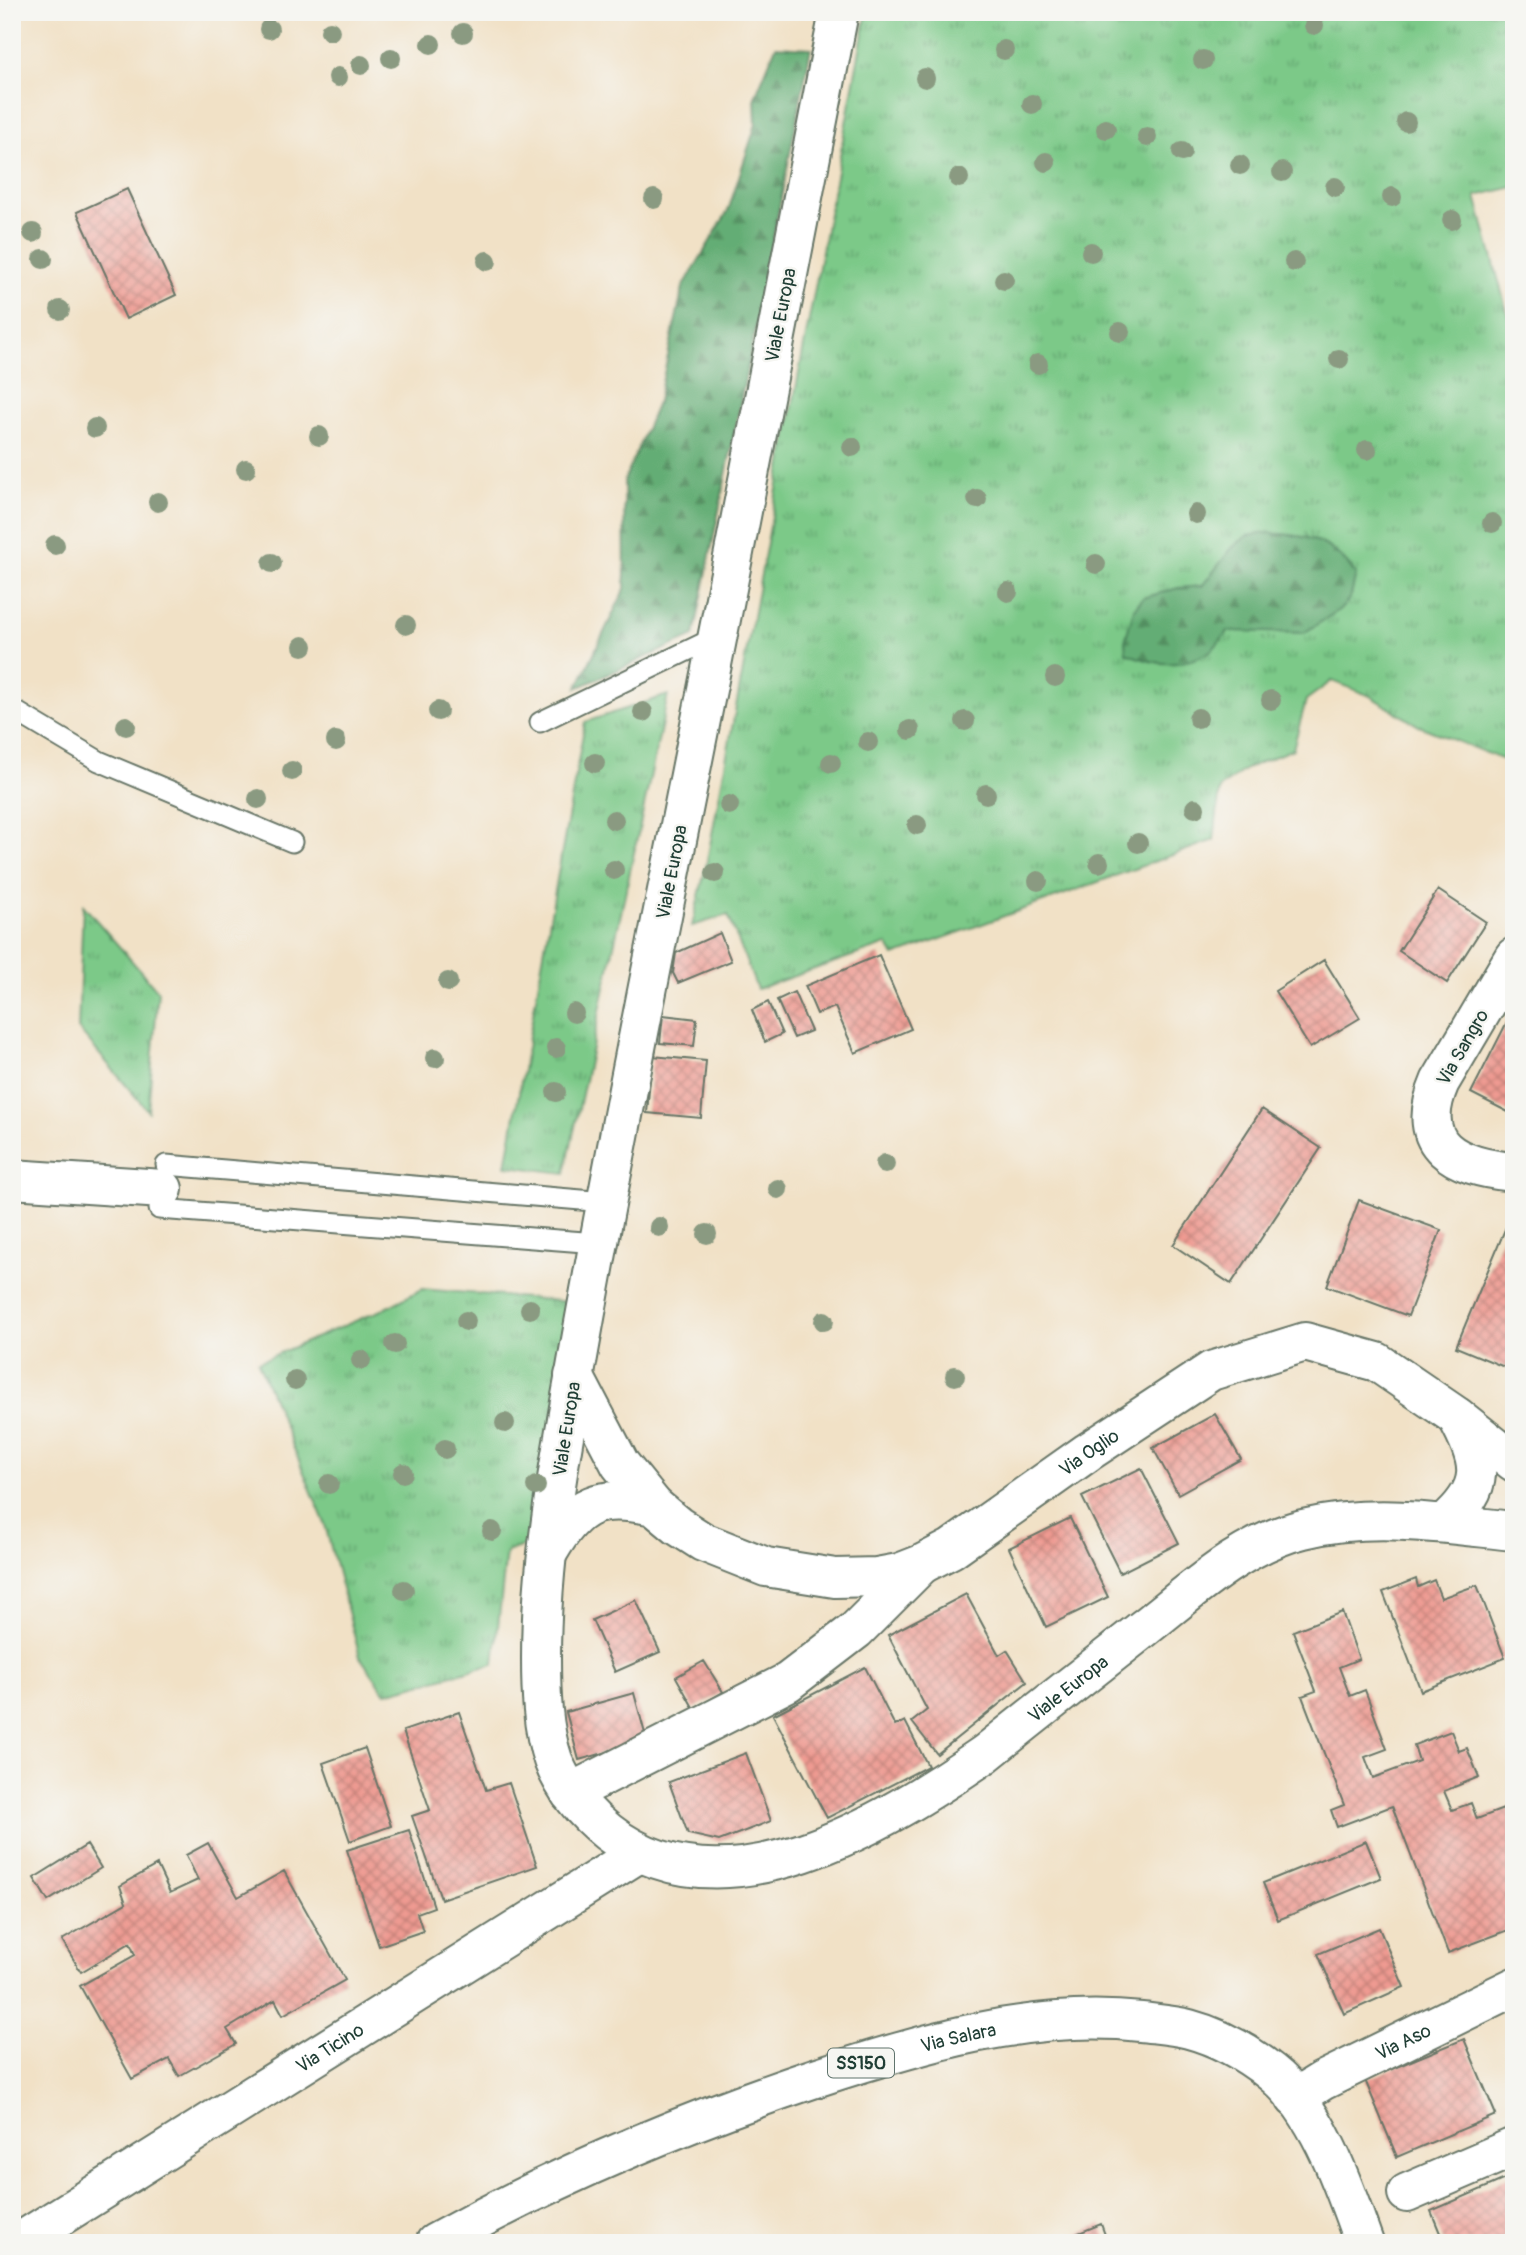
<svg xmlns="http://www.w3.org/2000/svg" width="1526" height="2255" font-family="Pangolin,sans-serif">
  <defs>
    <pattern id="grass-tufts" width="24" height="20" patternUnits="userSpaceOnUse" patternTransform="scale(1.75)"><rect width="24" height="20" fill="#7bc988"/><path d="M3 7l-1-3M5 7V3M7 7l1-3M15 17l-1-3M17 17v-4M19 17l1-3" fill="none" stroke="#64a470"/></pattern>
    <pattern id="forest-firs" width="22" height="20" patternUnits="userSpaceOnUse" patternTransform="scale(1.75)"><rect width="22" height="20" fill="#64ad74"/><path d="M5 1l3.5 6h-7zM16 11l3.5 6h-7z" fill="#528e60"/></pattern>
    <pattern id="building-cross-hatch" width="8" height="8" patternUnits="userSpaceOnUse" patternTransform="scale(1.75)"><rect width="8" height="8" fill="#ee9a91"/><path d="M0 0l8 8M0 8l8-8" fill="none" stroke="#c07f77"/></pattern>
  </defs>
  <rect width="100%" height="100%" fill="#f6f6f2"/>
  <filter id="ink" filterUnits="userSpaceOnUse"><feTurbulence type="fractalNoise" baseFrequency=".0143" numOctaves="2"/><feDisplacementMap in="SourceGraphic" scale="14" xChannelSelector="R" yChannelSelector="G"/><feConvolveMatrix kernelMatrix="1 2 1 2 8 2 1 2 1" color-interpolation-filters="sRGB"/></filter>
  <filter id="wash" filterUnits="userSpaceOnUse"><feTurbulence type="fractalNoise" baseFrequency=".00686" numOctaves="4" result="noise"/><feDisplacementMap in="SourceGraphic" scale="28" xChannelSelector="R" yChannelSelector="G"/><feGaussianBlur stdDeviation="1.57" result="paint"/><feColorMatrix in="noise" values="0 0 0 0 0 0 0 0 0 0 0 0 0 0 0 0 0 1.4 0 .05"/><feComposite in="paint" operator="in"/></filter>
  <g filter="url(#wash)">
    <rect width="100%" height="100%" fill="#f1e1c6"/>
    <path fill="url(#grass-tufts)" stroke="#4d835e" stroke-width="2" d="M 867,12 L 1514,12 L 1514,187 L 1476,196 L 1514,338 L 1514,764 L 1419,726 L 1368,695 L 1332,681 L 1306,700 L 1293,749 L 1247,768 L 1220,788 L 1214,840 L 894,956 L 887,944 L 757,989 L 728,915 L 692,926 L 706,866 Z
      M 668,695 L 565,1173 L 506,1166 L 585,722 Z
      M 83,905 L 158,991 L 148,1111 L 78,1029 Z
      M 422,1289 L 571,1302 L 537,1541 L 506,1552 L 494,1664 L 386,1693 L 360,1657 L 324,1521 L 258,1362 L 386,1308 Z"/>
    <path fill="url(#forest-firs)" stroke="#427554" stroke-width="2" d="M 776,46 L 811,48 L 694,636 L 577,688 L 625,589 L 624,481 L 658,401 L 683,287 L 728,211 L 756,124 L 755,97 Z
      M 1268,533 C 1310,536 1329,539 1356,574 L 1351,596 L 1342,608 L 1304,633 L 1228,631 C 1222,638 1216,647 1209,652 C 1180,669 1155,665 1126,653 L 1125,641 L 1134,609 L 1143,598 L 1178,588 L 1202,586 L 1232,548 L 1247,536 Z"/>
    <g id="blocks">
      <path fill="url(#building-cross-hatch)" d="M 127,189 L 176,295 L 126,319 L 77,212 Z
        M 1438,890 L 1486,922 L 1447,983 L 1399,951 Z
        M 720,933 L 731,961 L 678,983 L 673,973 L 676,953 Z
        M 12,947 L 16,947 L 14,974 L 12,974 Z
        M 879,955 L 911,1029 L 855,1053 L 835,1007 L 817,1014 L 805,986 Z
        M 1324,960 L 1360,1018 L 1310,1048 L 1275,991 Z
        M 794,992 L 811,1031 L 794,1038 L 777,1000 Z
        M 768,1002 L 782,1034 L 765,1042 L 752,1010 Z
        M 1512,1012 L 1514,1013 L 1514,1115 L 1471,1093 Z
        M 663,1015 L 697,1019 L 694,1046 L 660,1043 Z
        M 652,1056 L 706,1061 L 701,1118 L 647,1113 Z
        M 1262,1109 L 1321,1148 L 1231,1284 L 1173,1245 Z
        M 1359,1200 L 1441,1230 L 1408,1316 L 1327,1286 Z
        M 1508,1222 L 1514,1225 L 1514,1371 L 1456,1347 Z
        M 1215,1414 L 1241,1459 L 1178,1494 L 1153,1448 Z
        M 1141,1468 L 1179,1543 L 1120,1573 L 1082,1497 Z
        M 1070,1518 L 1108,1597 L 1046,1627 L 1009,1548 Z
        M 1416,1579 L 1418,1587 L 1434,1580 L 1441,1598 L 1477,1585 L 1505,1658 L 1421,1691 L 1383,1592 Z
        M 966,1594 L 999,1655 L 1007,1650 L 1027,1682 L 937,1754 L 912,1722 L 927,1710 L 888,1635 Z
        M 636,1600 L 660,1652 L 615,1672 L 592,1620 Z
        M 1342,1612 L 1359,1659 L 1339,1667 L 1350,1696 L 1365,1690 L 1387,1749 L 1365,1757 L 1373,1778 L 1419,1761 L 1414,1745 L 1451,1731 L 1459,1751 L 1467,1748 L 1479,1777 L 1444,1791 L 1452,1810 L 1471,1803 L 1477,1819 L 1514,1805 L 1514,1928 L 1448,1953 L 1392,1806 L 1337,1827 L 1331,1810 L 1344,1805 L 1302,1696 L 1316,1691 L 1293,1631 Z
        M 704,1661 L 723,1692 L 694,1709 L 676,1677 Z
        M 865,1667 L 895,1726 L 905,1721 L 928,1766 L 827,1818 L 773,1715 Z
        M 634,1693 L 647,1741 L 579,1760 L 566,1712 Z
        M 459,1712 L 486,1790 L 509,1783 L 537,1866 L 441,1899 L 412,1816 L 430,1810 L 403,1731 Z
        M 365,1748 L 391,1826 L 350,1841 L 323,1763 Z
        M 746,1753 L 771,1821 L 719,1841 L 688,1834 L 669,1782 Z
        M 409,1830 L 434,1907 L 417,1913 L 423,1931 L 379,1946 L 347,1850 Z
        M 1366,1841 L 1381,1878 L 1278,1920 L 1263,1883 Z
        M 208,1843 L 238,1897 L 284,1871 L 345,1980 L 283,2015 L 275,2000 L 227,2029 L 236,2044 L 179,2076 L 169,2059 L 132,2079 L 80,1986 L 135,1955 L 130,1943 L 81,1972 L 62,1940 L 126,1903 L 120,1886 L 157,1865 L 170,1893 L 198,1880 L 186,1855 Z
        M 87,1845 L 101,1868 L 48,1901 L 34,1878 Z
        M 1379,1928 L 1404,1987 L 1344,2014 L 1318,1954 Z
        M 1464,2039 L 1496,2115 L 1397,2157 L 1365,2080 Z
        M 1514,2175 L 1514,2243 L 1444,2243 L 1431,2211 Z
        M 1101,2224 L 1108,2243 L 1054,2243 Z"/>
    </g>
  </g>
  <g filter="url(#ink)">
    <use href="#blocks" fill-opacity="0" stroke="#687667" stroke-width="2"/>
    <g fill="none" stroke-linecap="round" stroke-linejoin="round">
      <defs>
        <path id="lane" d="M 12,709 L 99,761 L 292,842
          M 540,722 L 718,636
          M 166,1165 L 605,1202
          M 159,1209 L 597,1243"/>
        <g id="street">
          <path id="s1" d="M 839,12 C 778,324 719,635 656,946 C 628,1088 600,1231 575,1374 C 558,1468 541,1562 541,1658 C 541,1691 542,1728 553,1760 C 564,1789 584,1813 608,1832 C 723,1923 885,1823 985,1754 C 1037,1712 1090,1671 1143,1629 C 1192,1591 1241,1544 1303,1529 C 1373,1512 1444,1524 1514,1531"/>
          <path d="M 1514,957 L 1440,1082 C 1412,1147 1457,1167 1514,1172"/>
          <path d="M 12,1179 L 163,1189"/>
          <path id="s2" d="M 574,1376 L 620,1464 L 654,1506 L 678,1526 L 703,1542 L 766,1567 L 835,1578 L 877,1577 L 899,1573 L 922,1564 L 951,1549 L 1088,1452 L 1211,1371 L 1305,1342 L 1377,1362 L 1456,1416 L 1514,1462"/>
          <path d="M 1445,1523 C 1487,1486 1482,1463 1457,1417"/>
          <path d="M 549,1551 C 578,1501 599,1495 654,1506"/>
          <path d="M 570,1793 L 788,1682 L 856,1630 L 920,1566"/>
          <path id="s3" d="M 1295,2098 L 1322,2081 L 1514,1987"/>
          <path d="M 1407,2193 L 1514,2147"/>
          <path id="s4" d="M 18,2243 L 639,1853"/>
        </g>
        <g id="primary">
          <path id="s5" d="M 435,2243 C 556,2176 684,2122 815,2078 C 919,2044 1030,2010 1141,2022 C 1157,2024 1174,2025 1189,2029 C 1219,2037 1247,2053 1271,2072 C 1319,2110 1344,2187 1364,2243"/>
        </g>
      </defs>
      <use href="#lane" stroke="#687667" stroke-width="23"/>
      <use href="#street" stroke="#687667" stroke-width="42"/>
      <use href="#primary" stroke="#687667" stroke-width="42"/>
      <use href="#lane" stroke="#fff" stroke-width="19"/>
      <use href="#street" stroke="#fff" stroke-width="38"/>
      <use href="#primary" stroke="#fff" stroke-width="38"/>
    </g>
    <g fill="#8a9a81">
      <circle cx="1314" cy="25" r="10"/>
      <circle cx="269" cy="29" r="10"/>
      <circle cx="330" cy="31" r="10"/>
      <circle cx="463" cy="33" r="10"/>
      <circle cx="431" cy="44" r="10"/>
      <circle cx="1004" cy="50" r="10"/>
      <circle cx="391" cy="58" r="10"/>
      <circle cx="1203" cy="60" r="10"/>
      <circle cx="361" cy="65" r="10"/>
      <circle cx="338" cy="77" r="10"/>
      <circle cx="925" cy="78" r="10"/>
      <circle cx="1032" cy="104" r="10"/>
      <circle cx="1406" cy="122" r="10"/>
      <circle cx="1106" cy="129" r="10"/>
      <circle cx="1147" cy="137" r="10"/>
      <circle cx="1182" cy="152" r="10"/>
      <circle cx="1046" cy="162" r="10"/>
      <circle cx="1240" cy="165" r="10"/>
      <circle cx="1282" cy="172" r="10"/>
      <circle cx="959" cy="178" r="10"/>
      <circle cx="1335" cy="187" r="10"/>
      <circle cx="1392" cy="197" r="10"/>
      <circle cx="654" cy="199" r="10"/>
      <circle cx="1452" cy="220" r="10"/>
      <circle cx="33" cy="233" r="10"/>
      <circle cx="1091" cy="252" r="10"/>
      <circle cx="43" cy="259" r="10"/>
      <circle cx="487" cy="261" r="10"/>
      <circle cx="1294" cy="262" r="10"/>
      <circle cx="1004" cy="280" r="10"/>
      <circle cx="60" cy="310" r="10"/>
      <circle cx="1120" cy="332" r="10"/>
      <circle cx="1339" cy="359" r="10"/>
      <circle cx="1038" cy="364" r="10"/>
      <circle cx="95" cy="428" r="10"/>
      <circle cx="319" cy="436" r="10"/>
      <circle cx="852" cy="447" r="10"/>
      <circle cx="1367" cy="450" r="10"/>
      <circle cx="246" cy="469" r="10"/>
      <circle cx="977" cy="499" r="10"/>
      <circle cx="158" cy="502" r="10"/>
      <circle cx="1196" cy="514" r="10"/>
      <circle cx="1492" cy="523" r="10"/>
      <circle cx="55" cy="545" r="10"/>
      <circle cx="272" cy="563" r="10"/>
      <circle cx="1096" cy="564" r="10"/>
      <circle cx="1008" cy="592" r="10"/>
      <circle cx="406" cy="625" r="10"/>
      <circle cx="303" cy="646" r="10"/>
      <circle cx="1055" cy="677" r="10"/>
      <circle cx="1271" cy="700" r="10"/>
      <circle cx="438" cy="711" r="10"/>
      <circle cx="643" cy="712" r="10"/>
      <circle cx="1198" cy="718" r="10"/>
      <circle cx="965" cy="721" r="10"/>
      <circle cx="126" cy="726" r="10"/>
      <circle cx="910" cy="730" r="10"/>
      <circle cx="336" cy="741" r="10"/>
      <circle cx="868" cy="742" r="10"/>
      <circle cx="595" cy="763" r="10"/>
      <circle cx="831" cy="763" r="10"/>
      <circle cx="292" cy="771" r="10"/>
      <circle cx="986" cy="794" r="10"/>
      <circle cx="258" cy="799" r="10"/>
      <circle cx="729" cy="805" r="10"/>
      <circle cx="1195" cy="808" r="10"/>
      <circle cx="614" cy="820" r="10"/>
      <circle cx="917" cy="825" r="10"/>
      <circle cx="1138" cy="843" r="10"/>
      <circle cx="1099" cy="863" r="10"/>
      <circle cx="614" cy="870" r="10"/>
      <circle cx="715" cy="873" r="10"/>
      <circle cx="1038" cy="881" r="10"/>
      <circle cx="448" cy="982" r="10"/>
      <circle cx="574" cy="1013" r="10"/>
      <circle cx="556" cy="1048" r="10"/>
      <circle cx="435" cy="1058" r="10"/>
      <circle cx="556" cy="1092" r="10"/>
      <circle cx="885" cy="1164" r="10"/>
      <circle cx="778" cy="1189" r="10"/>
      <circle cx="659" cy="1227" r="10"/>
      <circle cx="707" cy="1234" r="10"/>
      <circle cx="530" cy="1309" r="10"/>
      <circle cx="466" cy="1321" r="10"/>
      <circle cx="824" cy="1321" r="10"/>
      <circle cx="395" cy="1344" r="10"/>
      <circle cx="361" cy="1360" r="10"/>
      <circle cx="955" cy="1376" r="10"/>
      <circle cx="295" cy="1380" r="10"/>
      <circle cx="505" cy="1423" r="10"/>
      <circle cx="445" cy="1449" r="10"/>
      <circle cx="403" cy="1473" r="10"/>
      <circle cx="329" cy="1484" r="10"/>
      <circle cx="536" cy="1486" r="10"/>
      <circle cx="492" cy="1531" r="10"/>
      <circle cx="404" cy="1590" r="10"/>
    </g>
  </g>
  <g text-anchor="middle" stroke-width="5" stroke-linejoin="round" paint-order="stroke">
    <rect fill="#f6f6f2" stroke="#60746d" stroke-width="2" x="828" y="2048.5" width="66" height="29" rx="5"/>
    <g font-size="18" font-weight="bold" fill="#1f3d34">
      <text x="861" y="2069">SS150</text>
    </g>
    <g font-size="19" fill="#1f3d34" stroke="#f6f6f2">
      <text transform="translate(780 315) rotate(-79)" y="7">Viale Europa</text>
      <text transform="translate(671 872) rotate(-79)" y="7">Viale Europa</text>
      <text transform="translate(1462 1047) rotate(-60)" y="7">Via Sangro</text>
      <text transform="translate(566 1429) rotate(-81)" y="7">Viale Europa</text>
      <text dy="7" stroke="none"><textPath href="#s2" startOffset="642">Via Oglio</textPath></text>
      <text dy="7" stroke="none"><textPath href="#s1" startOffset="2387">Viale Europa</textPath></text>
      <text dy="7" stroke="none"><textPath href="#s5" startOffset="564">Via Salara</textPath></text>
      <text dy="7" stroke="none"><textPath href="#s3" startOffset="122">Via Aso</textPath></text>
      <text dy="7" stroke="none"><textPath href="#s4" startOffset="368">Via Ticino</textPath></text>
    </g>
  </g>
  <rect width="1526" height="2255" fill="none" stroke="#f6f6f2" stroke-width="42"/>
</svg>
